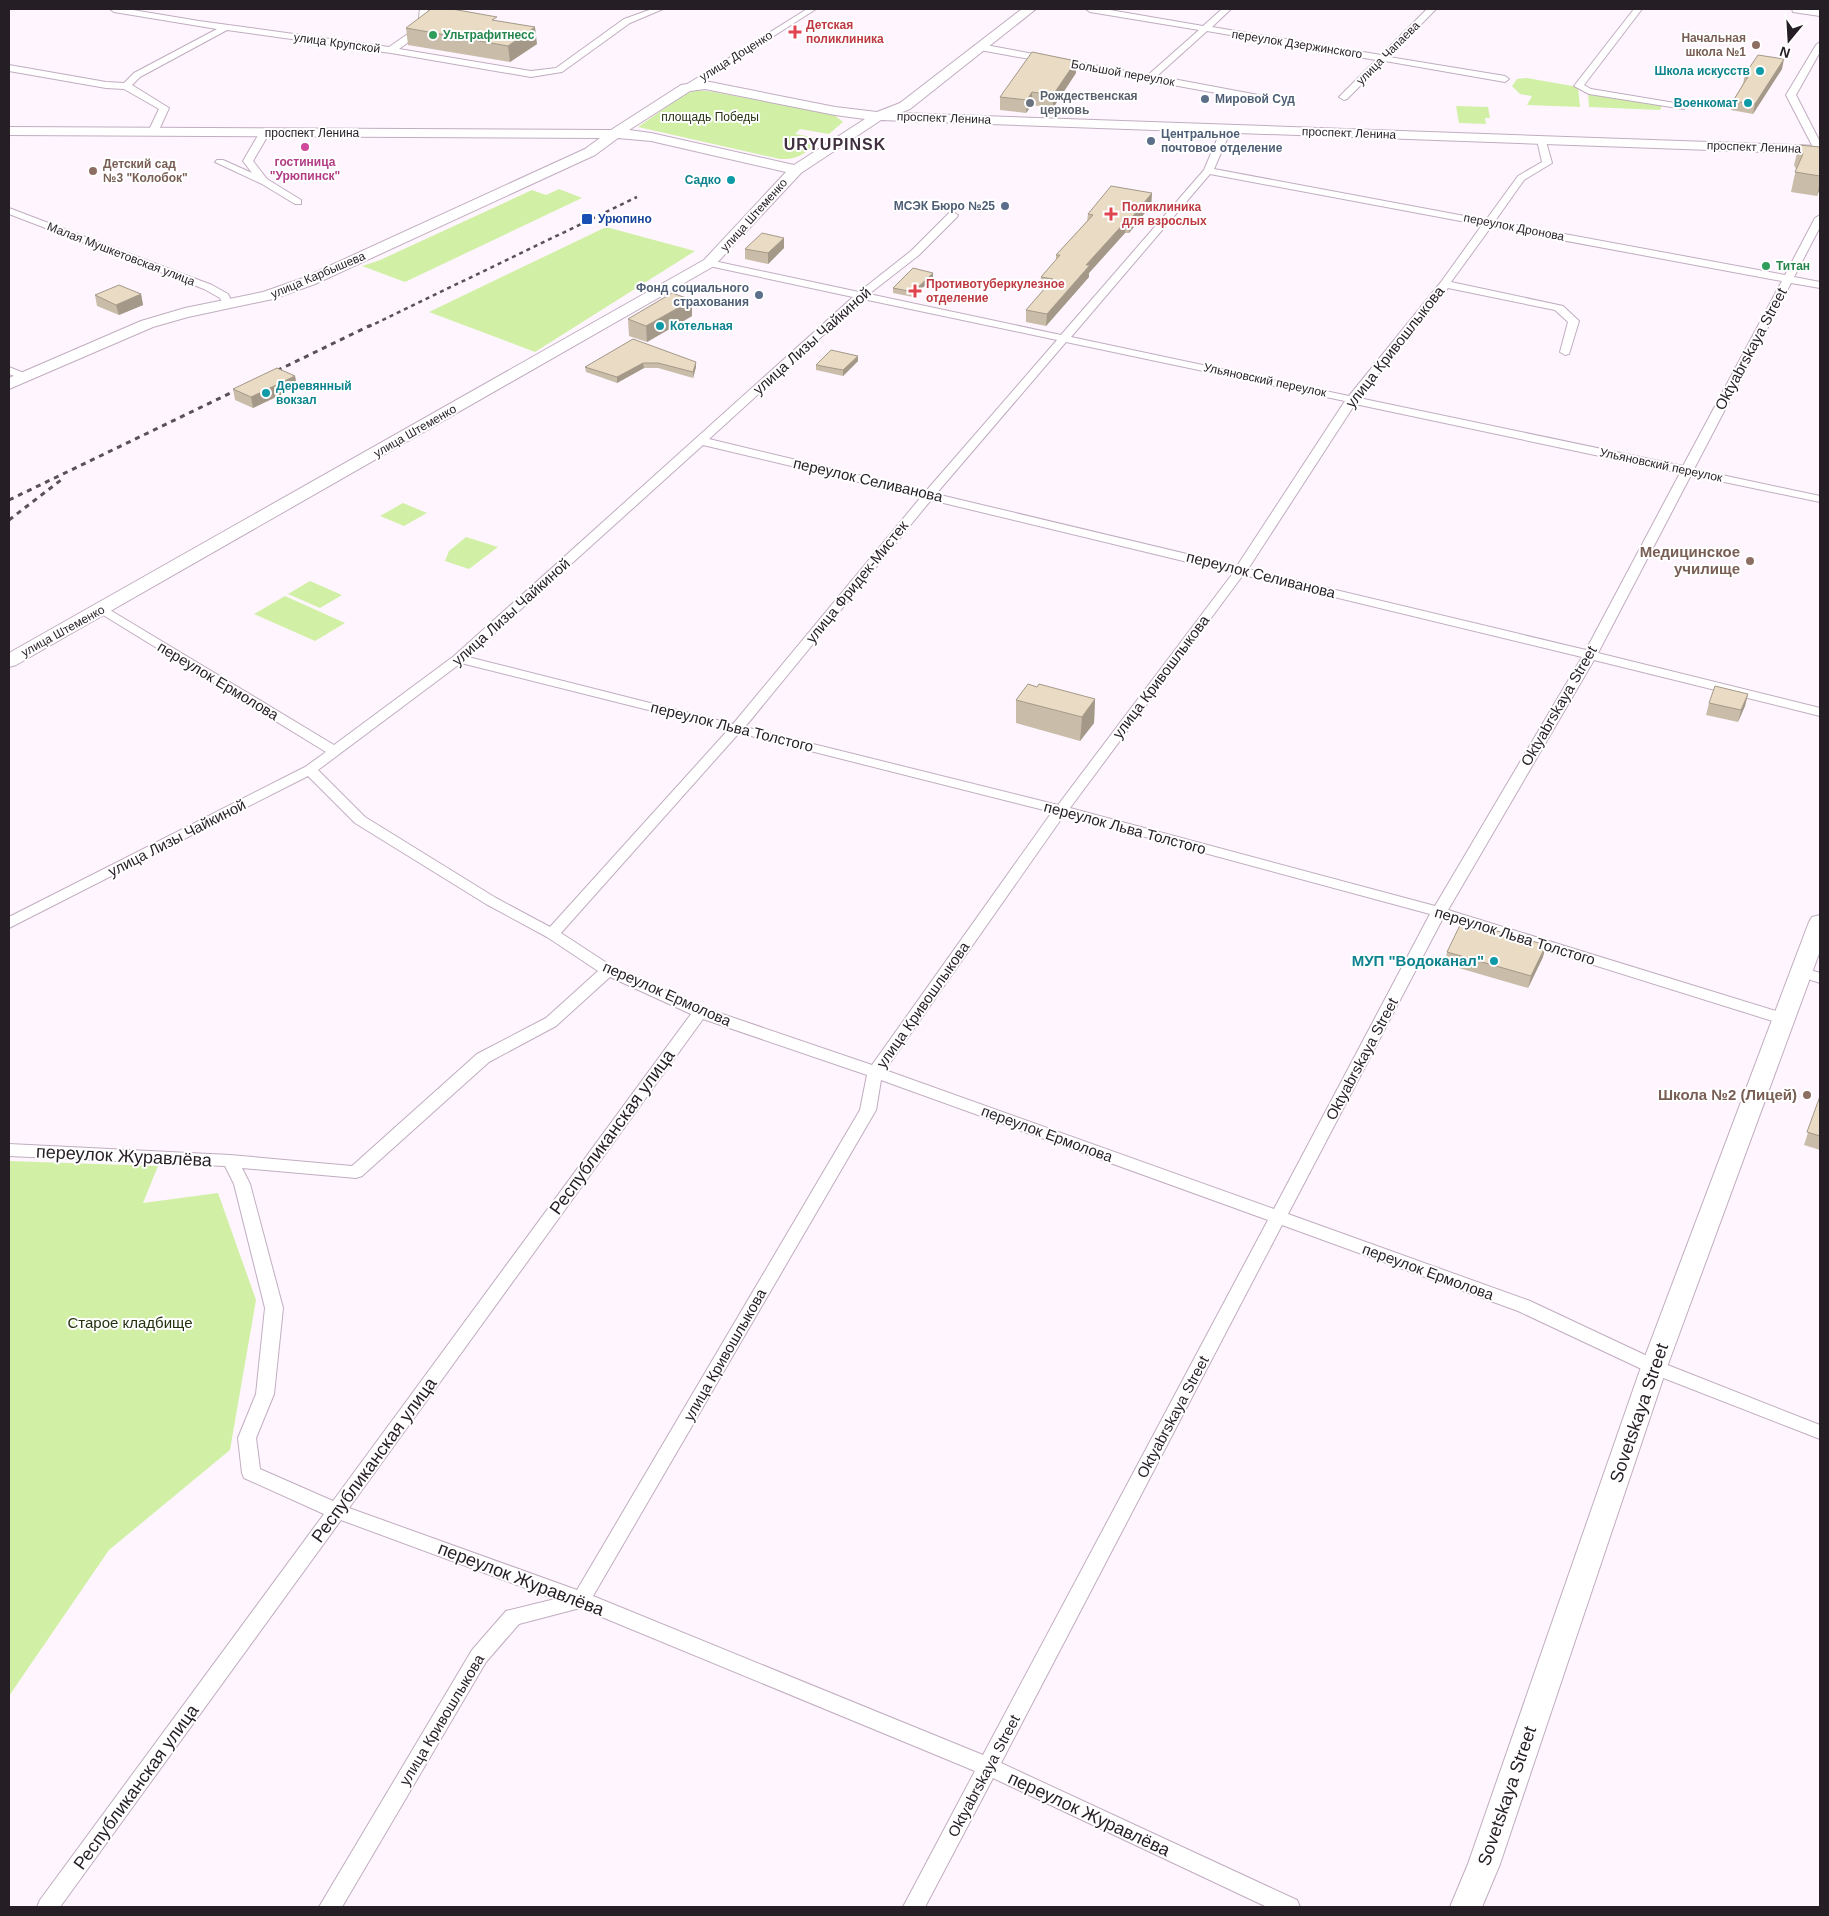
<svg xmlns="http://www.w3.org/2000/svg" width="1829" height="1916" font-family="Arial,sans-serif">
  <rect width="100%" height="100%" fill="#fef5fe"/>
  <path fill="#d1f0a6" d="M 1527,78 L 1578,87 L 1580,107 L 1527,105 L 1532,96 L 1520,94 L 1512,86 L 1517,79 Z
    M 698,90 L 714,92 L 833,114 L 843,122 L 829,134 L 800,129 L 795,134 L 822,139 C 807,151 801,160 780,159 L 638,127 L 685,94 Z
    M 1588,93 L 1662,106 L 1660,110 L 1589,107 Z
    M 1456,106 L 1488,107 L 1490,118 L 1485,118 L 1486,124 L 1459,123 Z
    M 559,189 L 582,198 L 405,282 L 362,266 L 380,260 L 532,190 L 546,195 Z
    M 606,227 L 695,251 L 535,352 L 429,312 Z
    M 403,503 L 427,513 L 404,526 L 380,516 Z
    M 466,537 L 498,547 L 469,569 L 445,561 L 449,551 Z
    M 310,581 L 342,595 L 320,608 L 288,594 Z
    M 285,596 L 345,623 L 315,641 L 254,614 Z
    M 9,1161 L 158,1166 L 143,1203 L 218,1193 L 256,1300 L 230,1450 L 109,1550 L 9,1696 Z"/>
  <g fill="none" stroke-linecap="round" stroke-linejoin="round">
    <defs>
      <path id="street" d="M 110,9 L 127,9 L 199,21 L 389,47 L 418,27 L 420,9 L 428,9 L 425,30 L 399,49 L 531,71 L 556,68 L 624,19 L 652,9 L 663,9 L 630,23 L 562,72 L 531,77 L 391,53 L 227,30 L 140,77 L 132,85 L 169,108 L 158,132 L 153,135 L 148,132 L 159,109 L 124,89 L 106,88 L 9,71 L 9,65 L 106,82 L 124,83 L 134,73 L 217,29 L 114,12 Z
        M 807,9 L 816,9 L 689,90 L 683,90 L 681,88 Z
        M 1086,9 L 1104,9 L 1203,26 L 1222,9 L 1231,9 L 1212,27 L 1381,55 L 1427,9 L 1436,9 L 1389,57 L 1505,76 L 1509,79 L 1505,82 L 1385,61 L 1347,99 L 1344,100 L 1339,97 L 1376,60 L 1207,31 L 1157,76 L 1269,97 L 1269,101 L 1266,102 L 980,50 L 976,47 L 980,44 L 1148,75 L 1199,30 L 1090,12 Z
        M 1634,9 L 1642,9 L 1584,85 L 1591,89 L 1681,104 L 1684,105 L 1684,109 L 1589,94 L 1574,86 Z
        M 1820,42 L 1820,52 L 1796,95 L 1820,142 L 1820,154 L 1815,151 L 1786,95 L 1816,45 Z
        M 1224,126 L 1229,129 L 1228,137 L 1214,169 L 1486,220 L 1518,176 L 1542,162 L 1537,140 L 1539,138 L 1545,138 L 1552,163 L 1524,180 L 1495,221 L 1785,275 L 1815,218 L 1820,215 L 1820,227 L 1794,277 L 1820,282 L 1820,288 L 1791,283 L 1694,469 L 1820,496 L 1820,502 L 1691,475 L 1598,653 L 1820,708 L 1820,716 L 1594,660 L 1448,910 L 1789,1015 L 1792,1019 L 1789,1023 L 1779,1023 L 1443,918 L 1288,1214 L 1530,1301 L 1660,1362 L 1820,1425 L 1820,1439 L 1648,1372 L 1518,1311 L 1282,1225 L 1001,1763 L 1297,1900 L 1300,1907 L 1267,1907 L 993,1778 L 925,1907 L 903,1907 L 975,1771 L 580,1608 L 519,1624 L 486,1662 L 342,1907 L 319,1907 L 472,1650 L 506,1611 L 555,1599 L 341,1520 L 60,1907 L 37,1907 L 40,1900 L 324,1514 L 244,1478 L 242,1473 L 238,1438 L 256,1394 L 265,1308 L 234,1184 L 225,1166 L 9,1156 L 9,1144 L 230,1155 L 352,1166 L 477,1054 L 546,1018 L 598,971 L 547,937 L 486,904 L 355,823 L 308,776 L 9,928 L 9,917 L 305,767 L 326,752 L 95,610 L 101,606 L 105,607 L 334,745 L 454,656 L 853,297 L 709,266 L 704,263 L 705,261 L 709,260 L 859,292 L 911,251 L 949,213 L 953,212 L 958,215 L 957,217 L 919,255 L 869,294 L 1061,335 L 1204,170 L 1218,137 L 1219,129 ZM 1210,174 L 1482,225 L 1441,282 L 1349,396 L 1071,337 ZM 1491,227 L 1782,281 L 1683,466 L 1359,398 L 1448,288 L 1555,310 L 1568,322 L 1560,352 L 1565,355 L 1569,354 L 1579,321 L 1563,306 L 1451,282 ZM 863,299 L 1057,340 L 926,491 L 709,439 ZM 1066,342 L 1345,401 L 1237,566 L 936,494 ZM 1355,404 L 1680,473 L 1586,650 L 1248,569 ZM 703,445 L 921,497 L 733,724 L 468,657 ZM 931,500 L 1233,573 L 1058,805 L 745,727 ZM 1243,575 L 1582,657 L 1435,906 L 1070,808 ZM 461,663 L 728,730 L 550,927 L 496,898 L 365,817 L 318,770 ZM 739,733 L 1052,812 L 872,1065 L 705,1008 L 613,967 L 561,933 ZM 1064,815 L 1430,914 L 1274,1209 L 885,1070 ZM 610,977 L 691,1014 L 333,1501 L 260,1469 L 256,1438 L 274,1394 L 283,1308 L 250,1184 L 242,1168 L 356,1178 L 362,1176 L 489,1062 L 556,1026 ZM 703,1019 L 867,1075 L 860,1110 L 577,1590 L 349,1508 ZM 881,1080 L 1268,1220 L 983,1755 L 593,1596 L 876,1110 Z
        M 265,129 L 270,132 L 253,161 L 267,179 L 301,200 L 301,204 L 295,204 L 262,184 L 215,162 L 217,160 L 223,160 L 252,173 L 243,161 L 260,132 Z
        M 9,208 L 212,285 L 228,294 L 233,304 L 228,307 L 224,306 L 220,298 L 204,289 L 9,214 Z
        M 9,367 L 29,375 L 31,377 L 25,380 L 9,374 Z
        M 1801,967 L 1820,973 L 1820,983 L 1796,975 L 1793,972 L 1796,969 Z"/>
      <path id="secondary" d="M 1022,9 L 1036,9 L 910,109 L 900,113 L 1820,146 L 1820,154 L 881,120 L 801,173 L 714,266 L 16,665 L 9,667 L 9,653 L 704,260 L 786,172 L 651,141 L 618,138 L 595,155 L 315,284 L 273,299 L 188,317 L 153,327 L 9,389 L 9,378 L 141,321 L 185,308 L 263,292 L 303,278 L 585,149 L 600,138 L 9,135 L 9,127 L 611,130 L 681,85 L 705,81 L 835,107 L 877,112 L 900,103 ZM 705,89 L 835,115 L 865,119 L 794,165 L 651,133 L 629,130 L 690,91 Z
        M 1792,9 L 1820,9 L 1820,16 L 1793,12 Z
        M 1820,915 L 1820,951 L 1667,1367 L 1500,1864 L 1482,1907 L 1450,1907 L 1468,1864 L 1641,1367 L 1809,922 L 1812,917 Z"/>
    </defs>
    <use href="#street" stroke="#c1adc0" stroke-width="2"/>
    <use href="#secondary" stroke="#c1adc0" stroke-width="2"/>
    <use href="#street" fill="#fff" fill-rule="evenodd"/>
    <use href="#secondary" fill="#fff" fill-rule="evenodd"/>
    <path stroke="#595058" stroke-width="2.5" stroke-dasharray="4 4" stroke-linecap="butt" d="M 368,327 L 637,197"/>
    <path stroke="#595058" stroke-width="3" stroke-dasharray="5 5" stroke-linecap="butt" d="M 268,375 L 371,325
      M 9,500 L 245,386
      M 9,520 L 61,480"/>
  </g>
  <path fill="#c9bca9" d="M 497,21 L 537,44 L 510,62 L 408,45 L 406,28 Z
    M 1782,69 L 1753,114 L 1731,110 L 1733,101 L 1743,84 L 1745,74 Z
    M 1076,73 L 1053,108 L 1032,105 L 1026,113 L 1000,110 L 1000,97 Z
    M 1799,145 L 1820,147 L 1820,188 L 1817,196 L 1791,192 L 1796,169 L 1794,165 Z
    M 1152,193 L 1151,205 L 1129,233 L 1125,233 L 1089,273 L 1089,277 L 1046,326 L 1026,322 L 1026,310 L 1044,290 L 1040,289 L 1041,277 L 1056,260 L 1056,255 L 1087,221 L 1088,214 Z
    M 784,248 L 768,264 L 745,259 L 745,249 Z
    M 933,278 L 913,297 L 893,293 L 893,288 Z
    M 141,294 L 143,305 L 119,315 L 97,306 L 95,295 Z
    M 692,316 L 647,342 L 629,336 L 628,319 Z
    M 633,339 L 696,367 L 693,378 L 658,368 L 644,368 L 617,383 L 586,372 L 585,367 Z
    M 858,356 L 858,361 L 843,376 L 816,370 L 816,365 Z
    M 295,376 L 297,387 L 253,408 L 235,400 L 233,389 Z
    M 1037,687 L 1095,699 L 1094,723 L 1080,741 L 1016,723 L 1016,700 Z
    M 1748,694 L 1745,706 L 1738,722 L 1706,715 L 1709,703 Z
    M 1447,952 L 1543,957 L 1528,988 L 1445,964 Z
    M 1820,1096 L 1820,1150 L 1804,1145 Z"/>
  <path fill="#a49989" d="M 535,27 L 537,44 L 510,62 L 508,46 Z
    M 1784,59 L 1782,69 L 1753,114 L 1755,104 Z
    M 1076,61 L 1076,73 L 1053,108 L 1053,95 Z
    M 1032,92 L 1032,105 L 1026,113 L 1027,100 Z
    M 1820,181 L 1820,188 L 1817,196 Z
    M 1152,193 L 1151,205 L 1129,233 L 1129,221 Z
    M 1126,221 L 1125,233 L 1089,273 L 1089,277 L 1046,326 L 1047,314 L 1086,265 Z
    M 784,238 L 784,248 L 768,264 L 768,253 Z
    M 933,273 L 933,278 L 913,297 L 913,292 Z
    M 141,294 L 143,305 L 119,315 L 116,305 Z
    M 692,300 L 692,316 L 647,342 L 646,326 Z
    M 858,356 L 858,361 L 843,376 L 843,370 Z
    M 696,362 L 696,367 L 693,378 L 693,372 Z
    M 643,363 L 644,368 L 617,383 L 617,377 Z
    M 295,376 L 297,387 L 253,408 L 251,397 Z
    M 1748,694 L 1745,706 L 1738,722 L 1741,710 Z
    M 1095,699 L 1094,723 L 1080,741 L 1082,717 Z
    M 1546,945 L 1543,957 L 1528,988 L 1531,976 Z"/>
  <path fill="#eadbc4" stroke="#a49989" d="M 431,9 L 452,9 L 497,17 L 492,20 L 535,27 L 508,46 L 406,28 Z
    M 1032,52 L 1076,61 L 1053,95 L 1032,92 L 1027,100 L 1000,97 Z
    M 1758,55 L 1784,59 L 1755,104 L 1733,101 L 1749,75 L 1745,74 Z
    M 1799,145 L 1820,147 L 1820,176 L 1795,172 L 1803,154 Z
    M 1111,186 L 1152,193 L 1129,221 L 1126,221 L 1086,265 L 1090,265 L 1047,314 L 1026,310 L 1053,279 L 1041,277 L 1060,255 L 1056,255 L 1093,215 L 1088,214 Z
    M 762,233 L 784,238 L 768,253 L 745,249 Z
    M 913,268 L 933,273 L 913,292 L 893,288 Z
    M 119,285 L 141,294 L 116,305 L 95,295 Z
    M 672,293 L 692,300 L 646,326 L 628,319 Z
    M 633,339 L 696,362 L 693,372 L 658,363 L 643,363 L 617,377 L 585,367 Z
    M 831,350 L 858,356 L 843,370 L 816,365 Z
    M 277,368 L 295,376 L 251,397 L 233,389 Z
    M 1028,684 L 1037,687 L 1039,684 L 1095,699 L 1082,717 L 1016,700 Z
    M 1715,686 L 1748,694 L 1741,710 L 1709,703 Z
    M 1462,921 L 1546,945 L 1531,976 L 1447,952 Z
    M 1820,1096 L 1820,1136 L 1807,1132 Z"/>
  <g fill="#e0444e" stroke="#fff" stroke-width="2">
    <path d="M792.5 24.5h5v5h5v5h-5v5h-5v-5h-5v-5h5z"/>
    <path d="M1108.5 206.5h5v5h5v5h-5v5h-5v-5h-5v-5h5z"/>
    <path d="M912.5 283.5h5v5h5v5h-5v5h-5v-5h-5v-5h5z"/>
  </g>
  <g fill="#2e9e5b" stroke="#fff" stroke-width="2">
    <circle cx="433" cy="35" r="5"/>
    <circle cx="1766" cy="266" r="5"/>
  </g>
  <g fill="#8d6e63" stroke="#fff" stroke-width="2">
    <circle cx="1756" cy="45" r="5"/>
    <circle cx="93" cy="171" r="5"/>
    <circle cx="1750" cy="561" r="5"/>
    <circle cx="1807" cy="1095" r="5"/>
  </g>
  <g fill="#0f9aa8" stroke="#fff" stroke-width="2">
    <circle cx="1760" cy="71" r="5"/>
    <circle cx="1748" cy="103" r="5"/>
    <circle cx="731" cy="180" r="5"/>
    <circle cx="660" cy="326" r="5"/>
    <circle cx="266" cy="393" r="5"/>
    <circle cx="1494" cy="961" r="5"/>
  </g>
  <g fill="#5c6f8a" stroke="#fff" stroke-width="2">
    <circle cx="1205" cy="99" r="5"/>
    <circle cx="1151" cy="141" r="5"/>
    <circle cx="1005" cy="206" r="5"/>
    <circle cx="759" cy="295" r="5"/>
  </g>
  <circle fill="#6b7280" stroke="#fff" stroke-width="2" cx="1030" cy="103" r="5"/>
  <circle fill="#d1479c" stroke="#fff" stroke-width="2" cx="305" cy="147" r="5"/>
  <rect fill="#1a4fb4" stroke="#fff" stroke-width="2" x="581" y="213" width="12" height="12" rx="2.5"/>
  <g text-anchor="middle" stroke-width="4" stroke-linejoin="round" paint-order="stroke">
    <g font-size="12" font-weight="bold" fill="#be3a42" stroke="#fff" text-anchor="start">
      <text x="806" y="29">Детская<tspan x="806" dy="14">поликлиника</tspan></text>
      <text x="1122" y="211">Поликлиника<tspan x="1122" dy="14">для взрослых</tspan></text>
      <text x="926" y="288">Противотуберкулезное<tspan x="926" dy="14">отделение</tspan></text>
    </g>
    <g font-size="12" font-weight="bold" fill="#27864d" stroke="#fff" text-anchor="start">
      <text x="443" y="39">Ультрафитнесс</text>
      <text x="1776" y="270">Титан</text>
    </g>
    <g font-size="12" font-weight="bold" fill="#785e54" stroke="#fff" text-anchor="end">
      <text x="1746" y="42">Начальная<tspan x="1746" dy="14">школа №1</tspan></text>
      <text x="103" y="168" text-anchor="start">Детский сад<tspan x="103" dy="14">№3 "Колобок"</tspan></text>
    </g>
    <g font-size="12" fill="#261e25" stroke="#fff">
      <text transform="translate(337 43) rotate(8)" y="4">улица Крупской</text>
      <text transform="translate(1297 44) rotate(9)" y="4">переулок Дзержинского</text>
      <text transform="translate(1388 53) rotate(-45)" y="4">улица Чапаева</text>
      <text transform="translate(736 56) rotate(-32)" y="4">улица Доценко</text>
      <text transform="translate(1123 73) rotate(10)" y="4">Большой переулок</text>
      <text transform="translate(944 118) rotate(2)" y="4">проспект Ленина</text>
      <text x="312" y="137">проспект Ленина</text>
      <text transform="translate(1349 133) rotate(2)" y="4">проспект Ленина</text>
      <text transform="translate(1754 147) rotate(2)" y="4">проспект Ленина</text>
      <text transform="translate(754 215) rotate(-48)" y="4">улица Штеменко</text>
      <text transform="translate(1514 227) rotate(11)" y="4">переулок Дронова</text>
      <text transform="translate(121 254) rotate(21)" y="4">Малая Мушкетовская улица</text>
      <text transform="translate(318 275) rotate(-23)" y="4">улица Карбышева</text>
      <text transform="translate(1265 380) rotate(12)" y="4">Ульяновский переулок</text>
      <text transform="translate(415 431) rotate(-30)" y="4">улица Штеменко</text>
      <text transform="translate(1661 465) rotate(12)" y="4">Ульяновский переулок</text>
      <text transform="translate(63 631) rotate(-29)" y="4">улица Штеменко</text>
    </g>
    <g font-size="12" font-weight="bold" fill="#0d838f" stroke="#fff" text-anchor="end">
      <text x="1750" y="75">Школа искусств</text>
      <text x="1738" y="107">Военкомат</text>
      <text x="721" y="184">Садко</text>
      <text x="670" y="330" text-anchor="start">Котельная</text>
      <text x="276" y="390" text-anchor="start">Деревянный<tspan x="276" dy="14">вокзал</tspan></text>
    </g>
    <g font-size="12" font-weight="bold" fill="#5b616d" stroke="#fff" text-anchor="start">
      <text x="1040" y="100">Рождественская<tspan x="1040" dy="14">церковь</tspan></text>
    </g>
    <g font-size="12" font-weight="bold" fill="#4e5e75" stroke="#fff" text-anchor="start">
      <text x="1215" y="103">Мировой Суд</text>
      <text x="1161" y="138">Центральное<tspan x="1161" dy="14">почтовое отделение</tspan></text>
      <text x="995" y="210" text-anchor="end">МСЭК Бюро №25</text>
      <text x="749" y="292" text-anchor="end">Фонд социального<tspan x="749" dy="14">страхования</tspan></text>
    </g>
    <g font-size="12" fill="#25320f" stroke="#fff">
      <text x="710" y="121">площадь Победы</text>
    </g>
    <g font-size="12" font-weight="bold" fill="#b23c85" stroke="#fff">
      <text x="305" y="166">гостиница<tspan x="305" dy="14">"Урюпинск"</tspan></text>
    </g>
    <g font-size="12" font-weight="bold" fill="#164399" stroke="#fff" text-anchor="start">
      <text x="598" y="223">Урюпино</text>
    </g>
    <g font-size="15" fill="#261e25" stroke="#fff">
      <text transform="translate(812 341) rotate(-42)" y="5">улица Лизы Чайкиной</text>
      <text transform="translate(1395 347) rotate(-52)" y="5">улица Кривошлыкова</text>
      <text transform="translate(1751 349) rotate(-62)" y="5">Oktyabrskaya Street</text>
      <text transform="translate(868 480) rotate(13)" y="5">переулок Селиванова</text>
      <text transform="translate(1261 575) rotate(14)" y="5">переулок Селиванова</text>
      <text transform="translate(857 582) rotate(-51)" y="5">улица Фридек-Мистек</text>
      <text transform="translate(511 612) rotate(-42)" y="5">улица Лизы Чайкиной</text>
      <text transform="translate(1161 677) rotate(-53)" y="5">улица Кривошлыкова</text>
      <text transform="translate(218 681) rotate(31)" y="5">переулок Ермолова</text>
      <text transform="translate(1559 706) rotate(-60)" y="5">Oktyabrskaya Street</text>
      <text transform="translate(732 727) rotate(14)" y="5">переулок Льва Толстого</text>
      <text transform="translate(1125 828) rotate(15)" y="5">переулок Льва Толстого</text>
      <text transform="translate(177 838) rotate(-27)" y="5">улица Лизы Чайкиной</text>
      <text transform="translate(1515 936) rotate(17)" y="5">переулок Льва Толстого</text>
      <text transform="translate(667 994) rotate(24)" y="5">переулок Ермолова</text>
      <text transform="translate(923 1005) rotate(-55)" y="5">улица Кривошлыкова</text>
      <text transform="translate(1362 1059) rotate(-62)" y="5">Oktyabrskaya Street</text>
      <text transform="translate(1047 1134) rotate(20)" y="5">переулок Ермолова</text>
      <text transform="translate(1428 1272) rotate(20)" y="5">переулок Ермолова</text>
      <text transform="translate(725 1355) rotate(-60)" y="5">улица Кривошлыкова</text>
      <text transform="translate(1173 1417) rotate(-62)" y="5">Oktyabrskaya Street</text>
      <text transform="translate(442 1720) rotate(-59)" y="5">улица Кривошлыкова</text>
      <text transform="translate(984 1776) rotate(-62)" y="5">Oktyabrskaya Street</text>
    </g>
    <g font-size="15" font-weight="bold" fill="#785e54" stroke="#fff" text-anchor="end">
      <text x="1740" y="557">Медицинское<tspan x="1740" dy="17">училище</tspan></text>
      <text x="1797" y="1100">Школа №2 (Лицей)</text>
    </g>
    <g font-size="15" font-weight="bold" fill="#0d838f" stroke="#fff" text-anchor="end">
      <text x="1484" y="966">МУП "Водоканал"</text>
    </g>
    <g font-size="15" fill="#25320f" stroke="#fff">
      <text x="130" y="1328">Старое кладбище</text>
    </g>
    <g font-size="16" font-weight="bold" letter-spacing="1" fill="#413140" stroke="#fff">
      <text x="835" y="150">URYUPINSK</text>
    </g>
    <g font-size="18" fill="#261e25" stroke="#fff">
      <text transform="translate(612 1132) rotate(-54)" y="6">Республиканская улица</text>
      <text transform="translate(124 1156) rotate(3)" y="6">переулок Журавлёва</text>
      <text transform="translate(1639 1413) rotate(-71)" y="6">Sovetskaya Street</text>
      <text transform="translate(374 1460) rotate(-54)" y="6">Республиканская улица</text>
      <text transform="translate(521 1579) rotate(21)" y="6">переулок Журавлёва</text>
      <text transform="translate(136 1787) rotate(-54)" y="6">Республиканская улица</text>
      <text transform="translate(1507 1796) rotate(-71)" y="6">Sovetskaya Street</text>
      <text transform="translate(1089 1814) rotate(25)" y="6">переулок Журавлёва</text>
    </g>
  </g>
  <rect width="1829" height="1916" fill="none" stroke="#261e25" stroke-width="20"/>
  <g transform="translate(1789 40) rotate(198)" stroke="#ffffff" stroke-width="4" paint-order="stroke">
  <path d="M0-4L9 19L0 12L-9 19Z" fill="#261e25"/>
  <text y="-8" font-size="14" font-weight="bold" text-anchor="middle" fill="#261e25">N</text>
  </g>
</svg>
